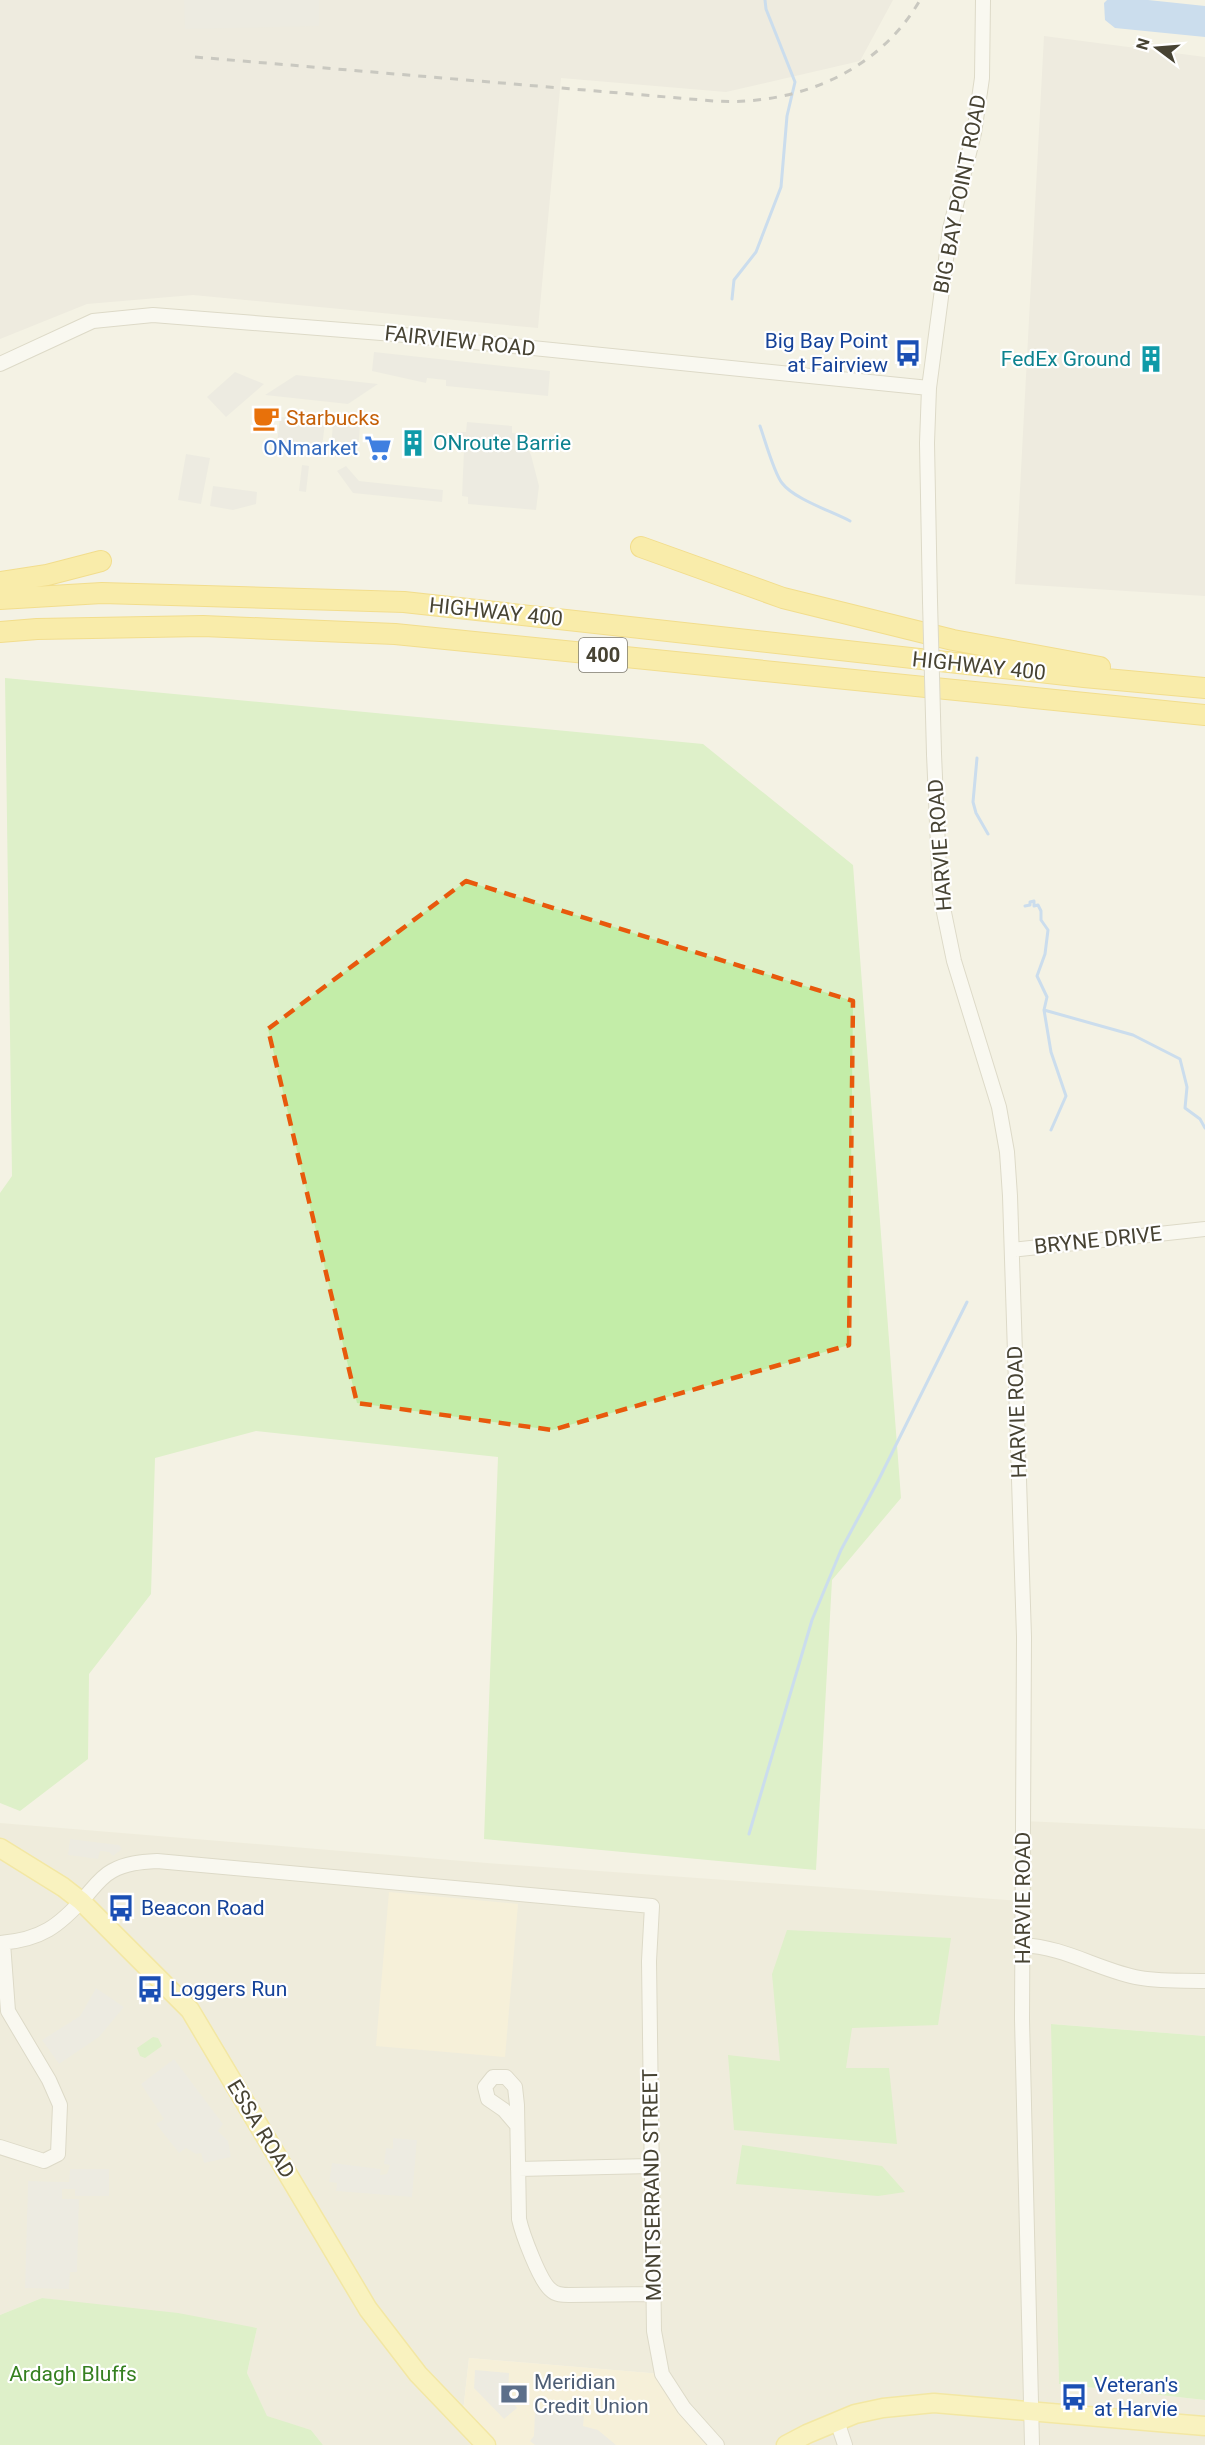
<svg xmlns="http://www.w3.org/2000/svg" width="1205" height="2445" font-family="Roboto,sans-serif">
  <rect width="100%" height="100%" fill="#f4f2e4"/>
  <path fill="#e9e5d2" d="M 1023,1821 L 1205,1829 L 1205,2036 L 1052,2024 L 1059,2384 L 1205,2400 L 1205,2445 L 717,2445 L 662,2374 L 469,2358 L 462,2421 L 486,2445 L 323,2445 L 311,2430 L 267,2417 L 247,2373 L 257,2328 L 42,2298 L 0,2315 L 0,1823 L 487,1863 L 1021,1901 Z"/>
  <path fill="#f9edcd" d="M 389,1892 L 518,1904 L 505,2057 L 376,2046 Z
    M 469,2358 L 662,2374 L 717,2445 L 486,2445 L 462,2421 Z"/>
  <path fill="#e6e2d9" d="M 0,0 L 893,0 L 860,61 L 726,92 L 561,78 L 538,328 L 193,295 L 87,304 L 0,339 Z
    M 1044,36 L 1205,57 L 1205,596 L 1015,584 Z"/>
  <path fill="#c3eda8" d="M 5,678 L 703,744 L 853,865 L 901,1498 L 832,1580 L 816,1870 L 484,1839 L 498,1457 L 256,1431 L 155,1458 L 151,1594 L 89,1674 L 88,1759 L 20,1811 L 0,1803 L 0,1193 L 12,1176 Z
    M 787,1930 L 951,1938 L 938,2025 L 852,2028 L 846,2068 L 889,2068 L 897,2144 L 734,2130 L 728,2055 L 780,2061 L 772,1974 Z
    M 1051,2024 L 1205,2036 L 1205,2400 L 1059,2384 Z
    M 153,2037 L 158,2038 L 162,2046 L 145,2058 L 140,2056 L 137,2048 Z
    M 742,2145 L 882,2166 L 905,2192 L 878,2196 L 736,2184 Z
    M 42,2298 L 178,2313 L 257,2328 L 247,2373 L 267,2416 L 311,2430 L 323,2445 L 0,2445 L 0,2315 Z"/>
  <path fill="#e4e3dd" d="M 184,0 L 319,0 L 319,26 L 185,29 Z
    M 374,352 L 550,371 L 548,396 L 446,386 L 446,380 L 427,378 L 426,383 L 372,371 Z
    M 235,372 L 264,384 L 226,417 L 207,397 Z
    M 296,375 L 378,384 L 348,404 L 265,395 Z
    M 340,415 L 352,415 L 352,426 L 360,427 L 358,452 L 331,450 L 333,422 L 340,422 Z
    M 280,417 L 325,422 L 322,448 L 277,443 Z
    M 467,422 L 512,426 L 512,433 L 520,434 L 531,455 L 539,486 L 536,510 L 468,504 L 468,497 L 462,496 L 464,450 L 457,449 L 458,432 L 466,432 Z
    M 186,454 L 210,458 L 201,504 L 178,500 Z
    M 302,465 L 309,466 L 306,492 L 299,491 Z
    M 346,466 L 359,481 L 443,490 L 442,502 L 353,493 L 337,471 Z
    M 213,486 L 257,492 L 256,504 L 233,510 L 210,506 Z
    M 70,1839 L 119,1845 L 122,1849 L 113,1856 L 109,1852 L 100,1851 L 98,1859 L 68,1855 Z
    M 96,1988 L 124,2007 L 99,2037 L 59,2064 L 42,2040 L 80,2016 Z
    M 174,2059 L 223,2124 L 218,2131 L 228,2141 L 231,2157 L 204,2163 L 201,2153 L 196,2154 L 186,2148 L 179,2153 L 156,2124 L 164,2119 L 141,2084 Z
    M 393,2138 L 417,2140 L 412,2197 L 336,2191 L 337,2183 L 329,2182 L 332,2163 L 381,2169 L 380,2175 L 387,2174 L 390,2165 L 384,2164 L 386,2148 L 393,2149 Z
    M 70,2169 L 109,2169 L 109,2196 L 75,2196 L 75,2189 L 62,2189 L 62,2199 L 79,2199 L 77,2272 L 70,2272 L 69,2289 L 25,2288 L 28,2181 L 69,2182 Z
    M 475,2370 L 509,2373 L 508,2396 L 517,2408 L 504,2419 L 474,2388 Z
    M 535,2412 L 584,2416 L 583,2426 L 598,2430 L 616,2445 L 535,2445 L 530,2441 L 534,2436 Z"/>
  <path fill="#99c3f8" d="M 1107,0 L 1148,0 L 1205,6 L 1205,37 L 1115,28 L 1105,20 L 1104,3 Z"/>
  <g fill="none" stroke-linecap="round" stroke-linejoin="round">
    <path stroke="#99c3f8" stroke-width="3" d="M 732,299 L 734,280 L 756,252 L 781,187 L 787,116 L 795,82 L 766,9 L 765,0
      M 760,426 C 765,440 774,473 782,483 C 794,499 831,511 850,521
      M 977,758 L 973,802 L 976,813 L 988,834
      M 1025,906 L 1030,905 L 1030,902 L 1034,901 L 1034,906 L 1038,905 L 1041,911 L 1041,920 L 1048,930 L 1045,954 L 1037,976 L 1047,997 L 1044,1010 L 1051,1052 L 1066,1096 L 1051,1130
      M 1044,1010 L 1133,1035 L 1180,1059 L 1187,1087 L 1185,1108 L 1200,1119 L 1205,1128
      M 749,1834 L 812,1620 L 841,1550 L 878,1481 L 967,1302"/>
    <defs>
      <path id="minor" d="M 0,364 L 93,321 L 153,315 L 394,334 L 929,388
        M 930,601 L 927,443 L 929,388 L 950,229 L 974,133 L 982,78 L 983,0
        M 934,754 L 940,893 L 954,961 L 999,1107 L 1007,1152 L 1010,1196 L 1024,1637 L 1022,2019 L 1032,2445
        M 1012,1250 L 1205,1229
        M 0,1943 C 41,1940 59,1926 86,1896 C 93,1888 102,1876 112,1871 C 126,1863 141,1862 157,1861 L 652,1906 L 649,1961 L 654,2331 L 662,2374 L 684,2408 L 717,2445
        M 1022,1945 C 1064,1947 1095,1968 1135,1977 C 1157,1982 1182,1980 1205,1981
        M 516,2124 L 504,2110 L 488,2099 L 485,2087 L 493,2077 L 506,2077 L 515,2087 L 517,2105 L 519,2219 C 522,2233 540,2282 551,2290 C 556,2295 563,2295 569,2295 L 654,2294
        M 0,2147 L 44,2161 L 58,2154 L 60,2105 L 49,2080 L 8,2011 L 3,1943
        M 518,2169 L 651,2166
        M 837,2421 L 845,2445"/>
      <path id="major" d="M 0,1848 L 63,1887 L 81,1901 L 190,2010 L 368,2309 L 418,2374 L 486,2445
        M 786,2445 L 807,2434 L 855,2414 L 883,2408 L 934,2403 L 1205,2426"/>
      <path id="highway" d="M 641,547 L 783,598 L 953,640 L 1100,667
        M 0,582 L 47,575 L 101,561
        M 0,599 L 102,593 L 404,602 L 1084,677 L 1205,688
        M 0,632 L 37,629 L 203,626 L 395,634 L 1205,715"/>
    </defs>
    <use href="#minor" stroke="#c1bca6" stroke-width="16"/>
    <use href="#major" stroke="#f1da56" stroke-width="21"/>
    <use href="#highway" stroke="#efc424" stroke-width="22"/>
    <use href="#minor" stroke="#fff" stroke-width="14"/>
    <use href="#major" stroke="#fff193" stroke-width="18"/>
    <use href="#highway" stroke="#ffe465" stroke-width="20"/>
    <path stroke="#959595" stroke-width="3" stroke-dasharray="8 8" stroke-linecap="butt" d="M 195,57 L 714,101 C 795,106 878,73 920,0"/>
    <defs>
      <path id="minor-bridge" d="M 930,601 L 934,754"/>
    </defs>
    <use href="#minor-bridge" stroke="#c1bca6" stroke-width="16" stroke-linecap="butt"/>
    <use href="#minor-bridge" stroke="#fff" stroke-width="14"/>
  </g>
  <path d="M0 0H1205V2445H0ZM 466,881 L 853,1001 L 849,1345 L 552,1430 L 357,1403 L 268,1029 Z" fill="#f4f2e4" fill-opacity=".55" fill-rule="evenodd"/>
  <path fill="none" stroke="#e8590c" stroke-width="4.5" stroke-dasharray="12 8" stroke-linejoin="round" d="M 466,881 L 853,1001 L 849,1345 L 552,1430 L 357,1403 L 268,1029 Z"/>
  <defs>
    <symbol id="bus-bare" viewBox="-9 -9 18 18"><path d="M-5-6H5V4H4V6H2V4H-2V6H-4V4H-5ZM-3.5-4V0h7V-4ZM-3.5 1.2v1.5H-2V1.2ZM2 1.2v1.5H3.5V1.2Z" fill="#1a4fb4" stroke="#fff" stroke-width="2.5" paint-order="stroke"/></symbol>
    <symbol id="building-bare" viewBox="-9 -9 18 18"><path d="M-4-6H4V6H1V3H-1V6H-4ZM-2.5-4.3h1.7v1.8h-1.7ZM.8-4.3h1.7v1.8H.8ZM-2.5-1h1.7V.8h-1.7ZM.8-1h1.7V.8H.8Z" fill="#0f9aa8" stroke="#fff" stroke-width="2.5" paint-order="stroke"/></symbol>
    <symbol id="cafe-bare" viewBox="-9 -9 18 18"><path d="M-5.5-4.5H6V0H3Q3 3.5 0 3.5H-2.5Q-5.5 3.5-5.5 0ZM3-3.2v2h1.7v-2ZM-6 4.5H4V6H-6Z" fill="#e8710a" stroke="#fff" stroke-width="2.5" paint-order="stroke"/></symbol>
    <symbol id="supermarket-bare" viewBox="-9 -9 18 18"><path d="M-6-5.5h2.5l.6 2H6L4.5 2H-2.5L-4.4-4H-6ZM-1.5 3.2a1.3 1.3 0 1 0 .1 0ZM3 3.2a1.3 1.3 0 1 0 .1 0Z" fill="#3f7fe0" stroke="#fff" stroke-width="2.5" paint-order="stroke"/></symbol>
    <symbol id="bank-bare" viewBox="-9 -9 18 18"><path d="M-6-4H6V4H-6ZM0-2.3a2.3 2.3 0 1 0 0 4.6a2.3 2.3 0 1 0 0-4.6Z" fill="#5c6f8a" stroke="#fff" stroke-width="2.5" paint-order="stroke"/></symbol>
  </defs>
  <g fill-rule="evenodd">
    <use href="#bus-bare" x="889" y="334" width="38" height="38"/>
    <use href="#building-bare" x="1132" y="340" width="38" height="38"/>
    <use href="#cafe-bare" x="247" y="399" width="38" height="38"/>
    <use href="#building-bare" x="394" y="424" width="38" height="38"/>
    <use href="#supermarket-bare" x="359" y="429" width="38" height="38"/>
    <use href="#bus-bare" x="102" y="1889" width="38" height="38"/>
    <use href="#bus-bare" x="131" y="1970" width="38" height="38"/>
    <use href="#bank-bare" x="495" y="2375" width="38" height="38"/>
    <use href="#bus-bare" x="1055" y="2378" width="38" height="38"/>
  </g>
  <g text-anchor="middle" stroke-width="4.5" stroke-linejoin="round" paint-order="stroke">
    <rect fill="#fff" stroke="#7e7b70" stroke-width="1.5" x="579" y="638" width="48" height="34" rx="4.5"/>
    <g font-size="20" font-weight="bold" fill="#474333">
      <text x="603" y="662">400</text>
    </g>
    <g font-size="21" fill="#474333" stroke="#fff">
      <text transform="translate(960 194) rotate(-79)" y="7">BIG BAY POINT ROAD</text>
      <text transform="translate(460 341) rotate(6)" y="7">FAIRVIEW ROAD</text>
      <text transform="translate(496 612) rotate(6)" y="7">HIGHWAY 400</text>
      <text transform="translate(979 666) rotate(6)" y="7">HIGHWAY 400</text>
      <text transform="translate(940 845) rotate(-94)" y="7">HARVIE ROAD</text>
      <text transform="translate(1098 1240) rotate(-6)" y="7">BRYNE DRIVE</text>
      <text transform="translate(1017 1412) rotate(-92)" y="7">HARVIE ROAD</text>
      <text transform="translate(1023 1898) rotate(-90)" y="7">HARVIE ROAD</text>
      <text transform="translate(261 2129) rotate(59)" y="7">ESSA ROAD</text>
      <text transform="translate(652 2185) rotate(-91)" y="7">MONTSERRAND STREET</text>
    </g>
    <g font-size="21" fill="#164399" stroke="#fff" text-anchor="start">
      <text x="888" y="348" text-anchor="end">Big Bay Point<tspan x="888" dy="24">at Fairview</tspan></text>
      <text x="141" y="1915">Beacon Road</text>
      <text x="170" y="1996">Loggers Run</text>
      <text x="1094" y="2392">Veteran's<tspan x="1094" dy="24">at Harvie</tspan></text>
    </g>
    <g font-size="21" fill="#0d838f" stroke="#fff" text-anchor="end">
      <text x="1131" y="366">FedEx Ground</text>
      <text x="433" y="450" text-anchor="start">ONroute Barrie</text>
    </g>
    <g font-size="21" fill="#c56008" stroke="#fff" text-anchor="start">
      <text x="286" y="425">Starbucks</text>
    </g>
    <g font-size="21" fill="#366cbe" stroke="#fff" text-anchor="end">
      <text x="358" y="455">ONmarket</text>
    </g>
    <g font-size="21" fill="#358020" stroke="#fff">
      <text x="73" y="2381">Ardagh Bluffs</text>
    </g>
    <g font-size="21" fill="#4e5e75" stroke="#fff" text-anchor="start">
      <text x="534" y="2389">Meridian<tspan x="534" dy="24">Credit Union</tspan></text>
    </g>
  </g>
  <g transform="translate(1157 48) rotate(286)" stroke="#ffffff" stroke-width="4.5" paint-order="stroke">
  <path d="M0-4.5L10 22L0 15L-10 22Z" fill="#474333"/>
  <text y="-9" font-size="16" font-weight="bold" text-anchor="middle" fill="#474333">N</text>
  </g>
</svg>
